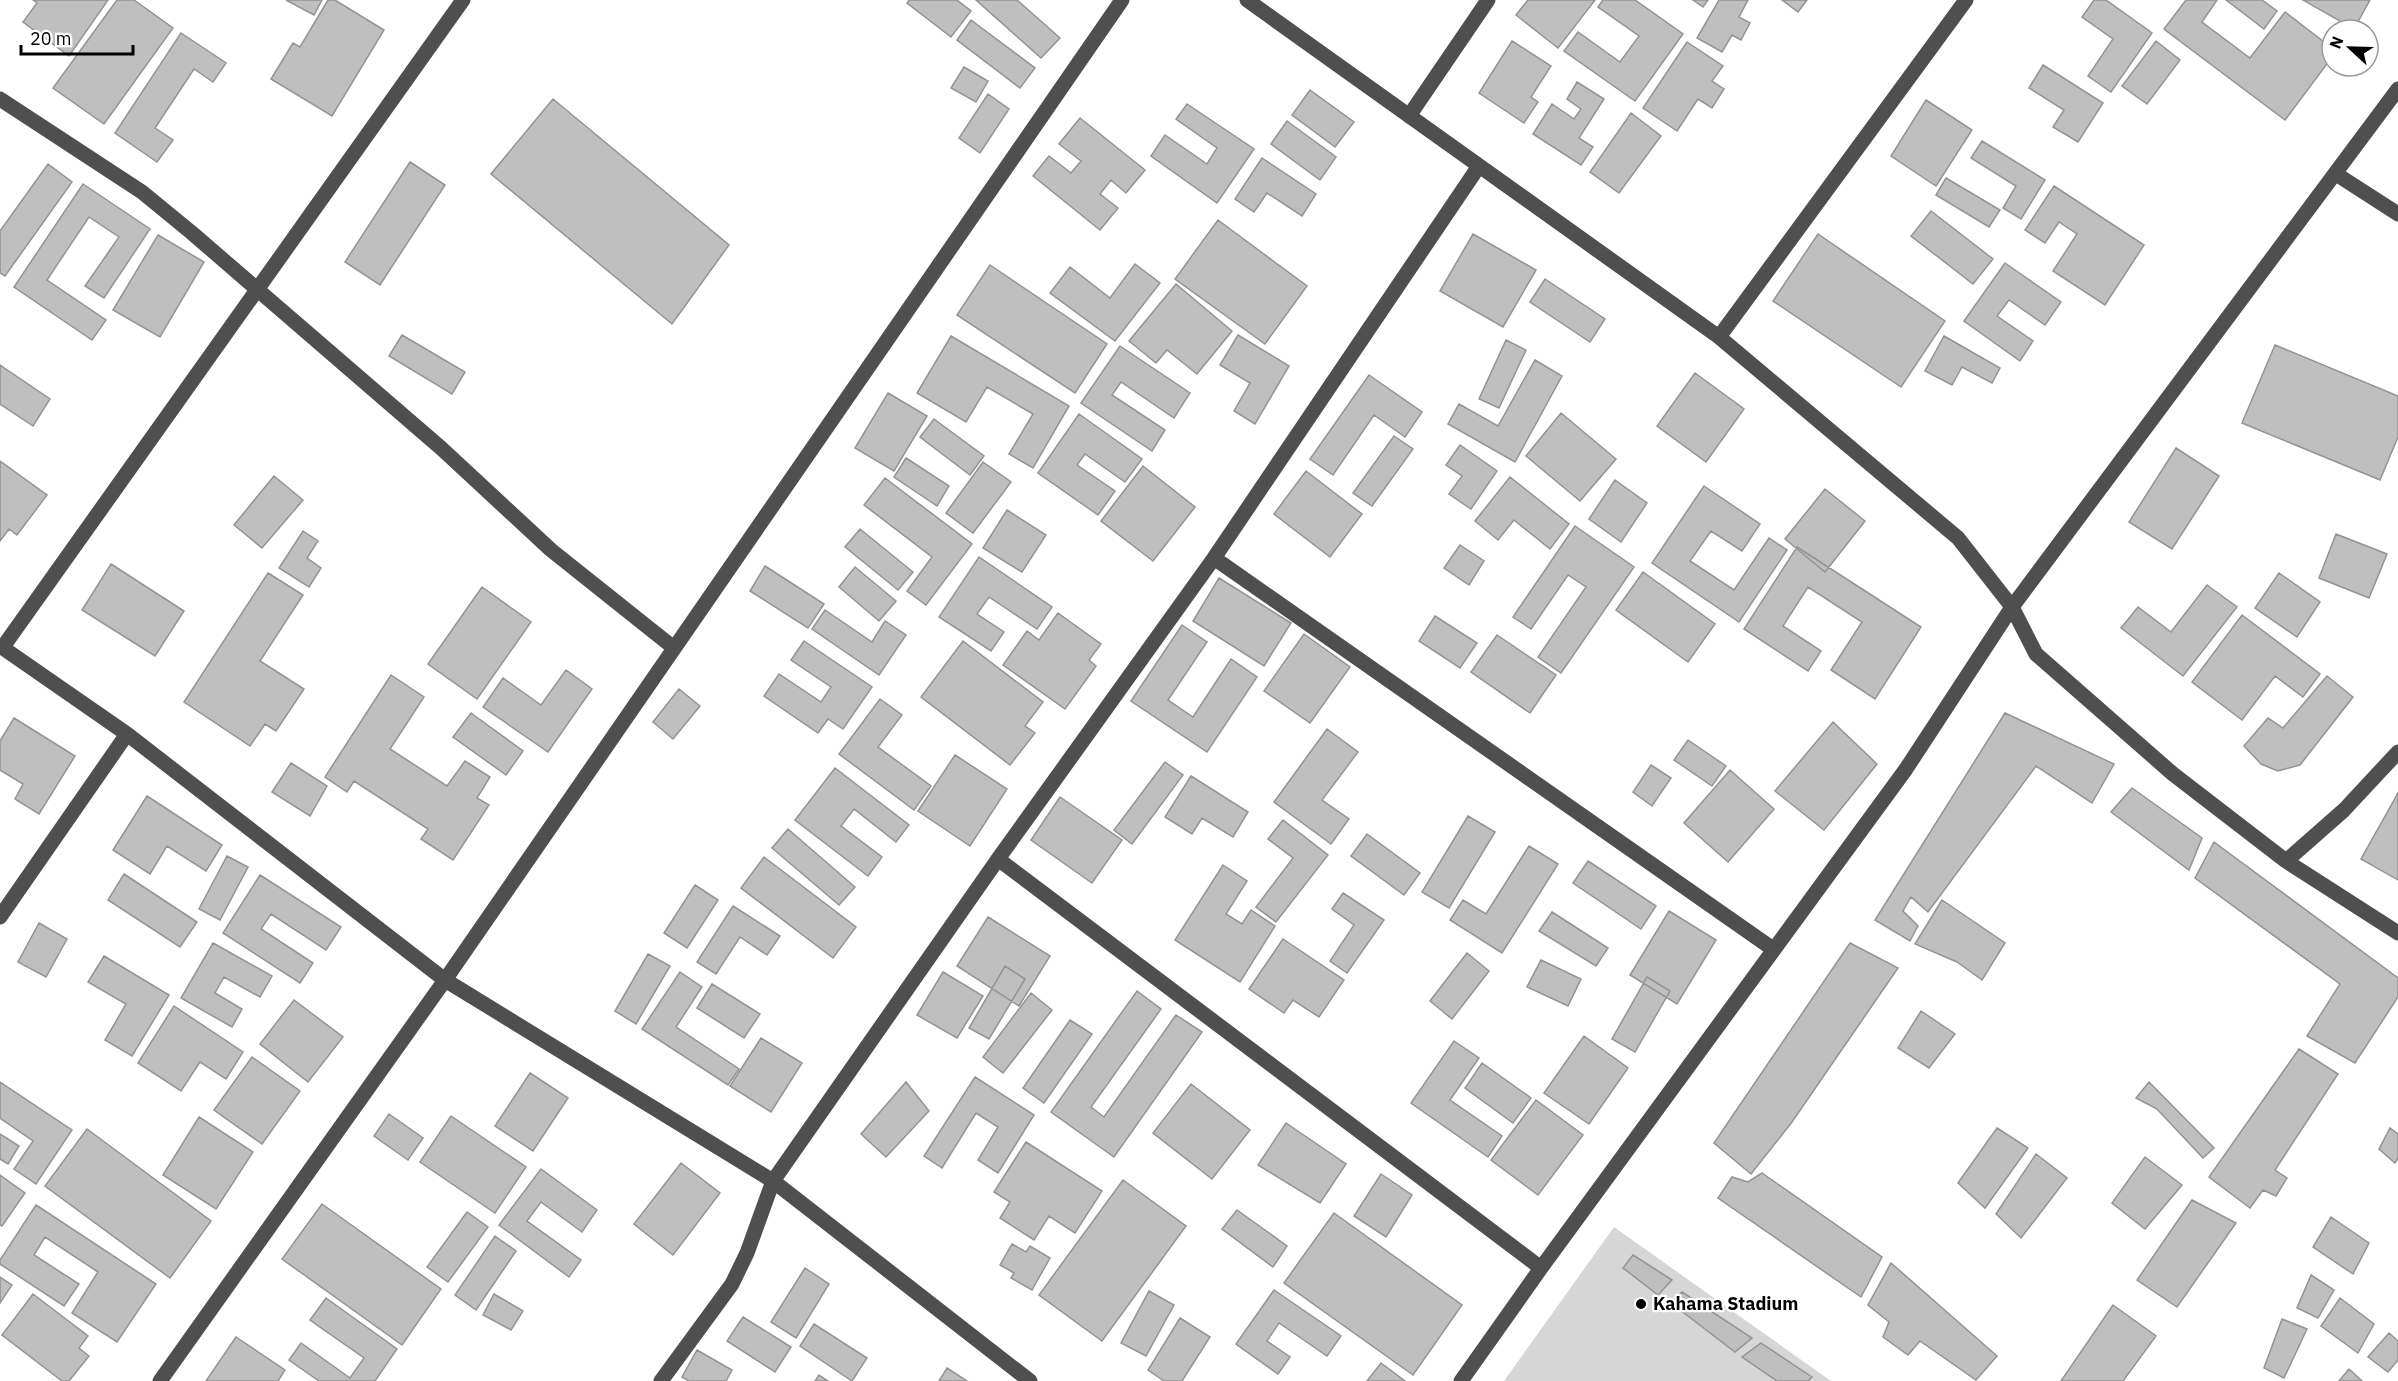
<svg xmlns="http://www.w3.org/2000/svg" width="2398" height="1381" font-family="'IBM Plex Sans',sans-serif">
  <rect width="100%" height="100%" fill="#fff"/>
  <path fill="#d6d6d6" d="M 1614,1227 L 1831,1381 L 1504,1381 Z"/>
  <path fill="#bfbfbf" stroke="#939393" stroke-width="1.5" d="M 33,0 L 108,0 L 69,56 L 23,22 L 37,3 Z
    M 117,0 L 134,0 L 173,28 L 104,124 L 53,88 Z
    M 286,0 L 322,0 L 314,15 Z
    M 328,0 L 335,0 L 384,30 L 332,116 L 271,79 L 293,43 L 300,47 Z
    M 909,0 L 957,0 L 971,11 L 951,37 L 907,3 Z
    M 976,0 L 1017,0 L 1060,38 L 1041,58 Z
    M 1528,0 L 1595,0 L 1558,48 L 1516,15 Z
    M 1603,0 L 1635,0 L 1683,34 L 1635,101 L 1564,51 L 1578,32 L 1620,62 L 1639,36 L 1598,7 Z
    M 1693,0 L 1708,0 L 1703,7 Z
    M 1719,0 L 1748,0 L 1739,17 L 1750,23 L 1741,40 L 1732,35 L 1722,52 L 1697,38 Z
    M 1782,0 L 1807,0 L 1798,12 Z
    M 2094,0 L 2106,0 L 2152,33 L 2111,92 L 2088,76 L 2113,39 L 2082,17 Z
    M 2186,0 L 2217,0 L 2202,22 L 2250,58 L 2285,12 L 2332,48 L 2332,57 L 2285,120 L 2164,29 Z
    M 2226,0 L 2262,0 L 2277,11 L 2264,29 Z
    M 2303,0 L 2370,0 L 2354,29 Z
    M 971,20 L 1035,68 L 1020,88 L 957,40 Z
    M 181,33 L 226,63 L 213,82 L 194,69 L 155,128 L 173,140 L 157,162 L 115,133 Z
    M 1512,41 L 1551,66 L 1531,97 L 1538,102 L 1524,123 L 1479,93 Z
    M 2156,41 L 2180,60 L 2147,104 L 2122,86 Z
    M 1687,42 L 1723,66 L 1712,81 L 1724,89 L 1712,108 L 1698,99 L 1677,131 L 1643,108 Z
    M 2043,65 L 2103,103 L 2078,142 L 2053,127 L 2064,110 L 2029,88 Z
    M 964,67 L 988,81 L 976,102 L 951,88 Z
    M 1577,82 L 1604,99 L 1579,138 L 1593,147 L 1581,165 L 1533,134 L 1552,104 L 1574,119 L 1581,109 L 1567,99 Z
    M 1310,90 L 1354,122 L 1335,147 L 1292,115 Z
    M 988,94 L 1009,109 L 980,153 L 959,138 Z
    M 553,99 L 729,245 L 672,324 L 491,174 Z
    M 1926,100 L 1972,130 L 1936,186 L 1891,156 Z
    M 1187,104 L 1254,149 L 1217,203 L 1151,156 L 1165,135 L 1207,164 L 1217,148 L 1176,119 Z
    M 1631,113 L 1661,136 L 1619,193 L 1590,172 Z
    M 1080,118 L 1145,170 L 1126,193 L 1111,180 L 1100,194 L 1118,208 L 1100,230 L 1033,176 L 1049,156 L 1071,173 L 1081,161 L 1059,144 Z
    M 1287,121 L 1336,157 L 1320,180 L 1271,144 Z
    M 1982,141 L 2045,180 L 2021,219 L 2003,208 L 2016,186 L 1971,158 Z
    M 1262,158 L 1316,194 L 1302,216 L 1267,193 L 1254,212 L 1235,199 Z
    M 410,162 L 445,185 L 380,285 L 345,262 Z
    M 48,164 L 72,182 L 5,276 L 0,273 L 0,231 Z
    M 1946,178 L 2000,210 L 1989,227 L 1936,195 Z
    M 83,184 L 150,229 L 104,298 L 85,286 L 119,237 L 89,217 L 47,280 L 106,320 L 92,340 L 14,287 Z
    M 2054,186 L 2144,245 L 2105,305 L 2053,271 L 2077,234 L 2059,222 L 2045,243 L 2025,230 Z
    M 1931,211 L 1993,259 L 1973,284 L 1911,236 Z
    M 1218,220 L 1307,286 L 1265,344 L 1175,279 Z
    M 1473,234 L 1536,270 L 1503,327 L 1440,291 Z
    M 1818,234 L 1945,321 L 1901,387 L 1773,301 Z
    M 158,235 L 204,262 L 160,337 L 113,310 Z
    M 2005,263 L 2061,302 L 2045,325 L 2009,300 L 1997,316 L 2033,341 L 2020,361 L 1964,321 Z
    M 1135,264 L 1160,283 L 1115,341 L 1050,293 L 1070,267 L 1110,298 Z
    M 990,265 L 1107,344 L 1075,393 L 957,315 Z
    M 1545,279 L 1605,319 L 1590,342 L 1530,302 Z
    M 1176,284 L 1232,331 L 1197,374 L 1167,350 L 1156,363 L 1129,341 Z
    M 402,335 L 465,372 L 452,394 L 389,356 Z
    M 1238,335 L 1289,366 L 1255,424 L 1234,411 L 1250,383 L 1220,365 Z
    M 951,336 L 1069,406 L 1033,468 L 1009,454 L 1033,414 L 987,387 L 966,422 L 917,393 Z
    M 1944,336 L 2000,368 L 1992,383 L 1962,367 L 1952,385 L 1925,371 Z
    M 1506,340 L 1526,350 L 1499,408 L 1479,399 Z
    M 2275,345 L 2398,396 L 2398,437 L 2380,480 L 2242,423 Z
    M 1120,346 L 1190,393 L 1174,418 L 1121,382 L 1112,395 L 1165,430 L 1152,451 L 1081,403 Z
    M 1535,360 L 1562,376 L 1515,462 L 1448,424 L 1459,404 L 1498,426 Z
    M 0,365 L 50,399 L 33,426 L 0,404 Z
    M 1695,373 L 1744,409 L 1706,462 L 1657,426 Z
    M 1369,375 L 1422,412 L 1405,437 L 1374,415 L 1333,475 L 1310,459 Z
    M 888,393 L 927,416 L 894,471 L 855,448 Z
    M 1561,413 L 1616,459 L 1580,501 L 1526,456 Z
    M 1079,414 L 1142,459 L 1125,482 L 1085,454 L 1077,465 L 1115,491 L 1098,515 L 1038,473 Z
    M 934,419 L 984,456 L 970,475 L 920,437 Z
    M 1394,436 L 1413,449 L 1372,506 L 1353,493 Z
    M 1460,445 L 1497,471 L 1471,509 L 1449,494 L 1462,476 L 1446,465 Z
    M 2176,448 L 2219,476 L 2172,549 L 2129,522 Z
    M 906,458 L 949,486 L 937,506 L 894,477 Z
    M 0,461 L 47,495 L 17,535 L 9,529 L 0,541 Z
    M 983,462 L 1011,482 L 973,533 L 946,513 Z
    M 1143,466 L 1195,507 L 1153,561 L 1101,521 Z
    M 1306,471 L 1362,514 L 1330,557 L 1274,514 Z
    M 274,476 L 303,500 L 262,548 L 234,525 Z
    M 1510,477 L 1569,524 L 1550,549 L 1514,520 L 1498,540 L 1475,521 Z
    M 885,478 L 972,544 L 926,605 L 907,591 L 932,557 L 864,505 Z
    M 1615,480 L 1647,503 L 1621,542 L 1589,519 Z
    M 1704,486 L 1760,524 L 1742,551 L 1711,531 L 1690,561 L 1734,590 L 1769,538 L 1787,550 L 1739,622 L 1652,563 Z
    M 1825,489 L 1865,521 L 1825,572 L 1785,539 Z
    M 1007,510 L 1046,535 L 1022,572 L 983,548 Z
    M 1575,526 L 1634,567 L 1561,673 L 1538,657 L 1586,587 L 1568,575 L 1531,629 L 1513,617 Z
    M 860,529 L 913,572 L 898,590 L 845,547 Z
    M 303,531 L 318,541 L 307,558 L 321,568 L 309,587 L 279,568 Z
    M 2336,534 L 2387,554 L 2369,598 L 2319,578 Z
    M 1460,545 L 1484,561 L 1469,585 L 1444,568 Z
    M 1797,547 L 1921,627 L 1875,699 L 1831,670 L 1862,622 L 1808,587 L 1783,626 L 1821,651 L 1808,671 L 1744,629 Z
    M 979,557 L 1052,607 L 1037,629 L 989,597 L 977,614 L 1004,632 L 991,651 L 939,617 Z
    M 111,564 L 184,611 L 155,656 L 82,610 Z
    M 765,566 L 824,604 L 808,628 L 750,591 Z
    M 855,567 L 896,601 L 879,621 L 839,587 Z
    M 1643,572 L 1715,624 L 1688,662 L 1616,610 Z
    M 268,573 L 303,595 L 260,661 L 304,689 L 276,731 L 265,724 L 250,746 L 184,702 Z
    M 2279,573 L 2320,602 L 2297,637 L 2255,608 Z
    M 1219,578 L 1291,623 L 1264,666 L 1193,621 Z
    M 2207,585 L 2237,607 L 2183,676 L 2121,628 L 2138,607 L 2171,632 Z
    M 482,587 L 531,622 L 477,699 L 428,664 Z
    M 825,610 L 872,642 L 885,621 L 906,635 L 879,675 L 812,629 Z
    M 1058,613 L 1101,644 L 1089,660 L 1096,666 L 1065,709 L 1003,665 L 1027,631 L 1039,640 Z
    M 2242,615 L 2320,674 L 2303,697 L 2275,676 L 2242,720 L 2192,682 Z
    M 1435,616 L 1477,643 L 1460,668 L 1419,641 Z
    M 1182,625 L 1207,642 L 1168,700 L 1193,717 L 1231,659 L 1257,677 L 1207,752 L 1131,701 Z
    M 1304,634 L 1350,667 L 1310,723 L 1264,691 Z
    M 1497,635 L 1556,675 L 1530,713 L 1471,672 Z
    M 804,641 L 872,687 L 843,729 L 828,719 L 818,733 L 764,696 L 779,674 L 821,702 L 831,687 L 791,660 Z
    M 963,641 L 1043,702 L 1025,726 L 1035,733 L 1010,765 L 921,697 Z
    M 566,670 L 592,689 L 548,752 L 483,707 L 503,678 L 541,705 Z
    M 391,675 L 424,697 L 390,749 L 447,786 L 465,761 L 490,777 L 477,798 L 489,805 L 453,860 L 421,839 L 428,829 L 354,781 L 347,792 L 325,777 Z
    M 2327,676 L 2353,697 L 2300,765 L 2278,771 L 2261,764 L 2244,746 L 2268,718 L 2283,728 Z
    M 679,689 L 700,706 L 673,739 L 653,722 Z
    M 880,699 L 902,715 L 878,747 L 931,786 L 914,810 L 839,754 Z
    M 471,713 L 523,751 L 506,775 L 453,737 Z
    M 2005,713 L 2114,764 L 2092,803 L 2036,766 L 1928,912 L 1911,897 L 1903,911 L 1918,926 L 1910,941 L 1875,920 Z
    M 14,718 L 75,756 L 39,814 L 15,799 L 23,784 L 0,770 L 0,741 Z
    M 1833,722 L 1877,764 L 1824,830 L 1775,791 Z
    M 1327,729 L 1358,752 L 1322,800 L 1349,819 L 1331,844 L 1274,802 Z
    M 1688,740 L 1726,766 L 1712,786 L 1674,760 Z
    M 955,755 L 1007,789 L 970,846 L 918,811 Z
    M 1165,762 L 1183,775 L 1132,844 L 1114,830 Z
    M 291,763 L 327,786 L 310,816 L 272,792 Z
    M 1651,765 L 1671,778 L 1652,806 L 1633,792 Z
    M 835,768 L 909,825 L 896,842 L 854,809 L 841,826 L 882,857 L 868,876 L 795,820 Z
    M 1730,770 L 1774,809 L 1728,862 L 1684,823 Z
    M 1191,776 L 1248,812 L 1233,837 L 1202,818 L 1192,834 L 1165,817 Z
    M 2132,788 L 2202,838 L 2189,870 L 2111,812 Z
    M 2398,793 L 2398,880 L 2361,859 Z
    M 147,796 L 222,845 L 206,871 L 167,846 L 150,874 L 113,850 Z
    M 1060,797 L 1122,840 L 1092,883 L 1031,840 Z
    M 1468,816 L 1495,832 L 1449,908 L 1422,892 Z
    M 1283,820 L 1328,855 L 1276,922 L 1256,907 L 1293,858 L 1268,839 Z
    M 788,829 L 855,887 L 839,905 L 772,848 Z
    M 1367,834 L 1420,873 L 1404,895 L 1351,856 Z
    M 2214,842 L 2398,978 L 2398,997 L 2355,1063 L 2307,1036 L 2340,984 L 2195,878 Z
    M 1529,846 L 1558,864 L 1502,953 L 1450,920 L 1463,900 L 1486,914 Z
    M 227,856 L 248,867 L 220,920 L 199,909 Z
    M 764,857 L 856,927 L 833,958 L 741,888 Z
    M 1588,861 L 1656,906 L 1641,929 L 1573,883 Z
    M 1223,865 L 1247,881 L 1226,914 L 1242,924 L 1251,910 L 1275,926 L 1240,982 L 1175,940 Z
    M 124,874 L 197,922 L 180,947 L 108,900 Z
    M 260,875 L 341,927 L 326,950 L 271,914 L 261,929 L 313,963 L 300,983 L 223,933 Z
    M 695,885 L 718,900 L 687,948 L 664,933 Z
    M 1343,893 L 1384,920 L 1347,973 L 1330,961 L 1354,925 L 1332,909 Z
    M 1942,900 L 2005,943 L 1982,980 L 1957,962 L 1915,944 Z
    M 733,906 L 780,936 L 767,955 L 740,937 L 716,974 L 697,962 Z
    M 1669,911 L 1716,940 L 1677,1004 L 1630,975 Z
    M 1552,912 L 1608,948 L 1596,966 L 1539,931 Z
    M 988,917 L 1050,956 L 1019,1006 L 957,966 Z
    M 39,923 L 67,939 L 46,977 L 18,962 Z
    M 1283,939 L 1344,980 L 1319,1017 L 1293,1000 L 1284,1013 L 1249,989 Z
    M 213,943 L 272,976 L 260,997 L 224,977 L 215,993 L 242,1009 L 232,1027 L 181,998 Z
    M 1850,943 L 1898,968 L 1792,1122 L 1751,1174 L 1714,1143 Z
    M 1467,953 L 1489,971 L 1452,1019 L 1430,1001 Z
    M 648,954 L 670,966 L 636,1024 L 615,1011 Z
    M 104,956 L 169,995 L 132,1056 L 105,1040 L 126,1004 L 88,982 Z
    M 1541,960 L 1581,979 L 1568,1006 L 1527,987 Z
    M 1005,966 L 1025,979 L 989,1039 L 969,1028 Z
    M 680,972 L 702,987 L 676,1027 L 739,1069 L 728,1085 L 642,1029 Z
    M 943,972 L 983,996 L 957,1038 L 917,1015 Z
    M 1647,977 L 1670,991 L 1635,1052 L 1612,1039 Z
    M 712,984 L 760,1014 L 744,1038 L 697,1008 Z
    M 1137,991 L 1161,1009 L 1091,1107 L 1104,1117 L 1176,1015 L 1202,1032 L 1114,1157 L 1051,1112 Z
    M 1031,993 L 1052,1010 L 1003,1073 L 983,1057 Z
    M 294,1000 L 343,1037 L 308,1082 L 260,1044 Z
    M 174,1006 L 243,1052 L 226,1079 L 200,1062 L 181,1091 L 138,1063 Z
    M 1921,1011 L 1955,1034 L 1929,1068 L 1898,1048 Z
    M 1070,1020 L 1092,1034 L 1044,1103 L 1023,1088 Z
    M 1584,1036 L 1628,1068 L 1589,1124 L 1544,1093 Z
    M 761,1038 L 802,1063 L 771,1112 L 730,1086 Z
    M 1454,1041 L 1479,1058 L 1450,1100 L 1502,1136 L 1488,1157 L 1411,1103 Z
    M 2299,1049 L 2338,1074 L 2275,1170 L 2287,1178 L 2276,1196 L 2263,1190 L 2250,1208 L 2209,1177 Z
    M 252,1057 L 300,1091 L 262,1144 L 214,1110 Z
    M 1482,1063 L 1531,1098 L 1513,1123 L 1465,1088 Z
    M 530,1073 L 568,1098 L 533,1151 L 495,1126 Z
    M 975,1077 L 1034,1115 L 998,1173 L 978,1160 L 998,1127 L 976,1113 L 942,1168 L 924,1156 Z
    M 0,1082 L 72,1130 L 36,1184 L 14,1169 L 33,1141 L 0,1118 Z
    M 906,1082 L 929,1111 L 886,1157 L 861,1134 Z
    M 2149,1082 L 2214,1148 L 2203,1158 L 2157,1109 L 2136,1098 Z
    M 1191,1084 L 1250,1130 L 1212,1179 L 1153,1133 Z
    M 1536,1100 L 1583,1135 L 1538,1195 L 1491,1160 Z
    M 389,1114 L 423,1138 L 408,1160 L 374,1136 Z
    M 451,1116 L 526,1167 L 495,1213 L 420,1162 Z
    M 199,1117 L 253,1152 L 216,1209 L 163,1175 Z
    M 1286,1123 L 1346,1164 L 1320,1203 L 1258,1165 Z
    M 1997,1128 L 2028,1148 L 1985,1208 L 1958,1183 Z
    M 2390,1128 L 2398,1134 L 2398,1158 L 2395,1163 L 2379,1149 Z
    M 87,1129 L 211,1221 L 170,1278 L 45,1186 Z
    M 0,1134 L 19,1146 L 8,1164 L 0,1159 Z
    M 1026,1142 L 1102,1191 L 1075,1233 L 1049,1216 L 1034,1240 L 1000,1218 L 1010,1202 L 994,1192 Z
    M 2036,1154 L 2067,1178 L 2021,1238 L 1996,1214 Z
    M 2145,1157 L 2182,1185 L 2145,1229 L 2112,1203 Z
    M 681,1163 L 720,1193 L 673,1255 L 634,1224 Z
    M 541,1169 L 597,1210 L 582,1232 L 541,1202 L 527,1221 L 581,1260 L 569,1277 L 499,1225 Z
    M 1762,1173 L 1882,1257 L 1861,1297 L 1718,1198 L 1732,1177 L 1748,1182 Z
    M 1381,1174 L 1412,1195 L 1386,1237 L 1354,1216 Z
    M 0,1175 L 25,1193 L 2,1226 L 0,1225 Z
    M 1123,1180 L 1186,1226 L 1102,1341 L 1039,1295 Z
    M 2192,1200 L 2236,1223 L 2177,1307 L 2137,1280 Z
    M 322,1204 L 441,1289 L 402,1345 L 282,1259 Z
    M 36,1205 L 156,1284 L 117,1342 L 72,1313 L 98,1272 L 45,1237 L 34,1255 L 79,1284 L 64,1306 L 0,1264 L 0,1260 Z
    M 1237,1210 L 1287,1246 L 1273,1267 L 1222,1229 Z
    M 467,1212 L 488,1227 L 448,1282 L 427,1267 Z
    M 1334,1213 L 1462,1305 L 1413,1375 L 1284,1283 Z
    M 2331,1217 L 2369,1243 L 2353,1274 L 2313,1247 Z
    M 495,1236 L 516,1251 L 476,1310 L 455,1295 Z
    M 1012,1244 L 1026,1252 L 1030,1246 L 1050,1258 L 1032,1290 L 1011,1278 L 1014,1273 L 1000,1265 Z
    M 1633,1255 L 1672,1280 L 1658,1295 L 1623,1268 Z
    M 1891,1263 L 1997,1356 L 1976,1380 L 1920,1341 L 1908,1355 L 1883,1337 L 1889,1322 L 1868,1305 Z
    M 805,1268 L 829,1284 L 796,1338 L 771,1322 Z
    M 2311,1275 L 2334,1290 L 2318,1318 L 2297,1308 Z
    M 0,1277 L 12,1285 L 0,1303 Z
    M 1274,1290 L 1341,1336 L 1327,1356 L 1279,1323 L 1267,1341 L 1290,1357 L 1278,1374 L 1236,1344 Z
    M 1149,1291 L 1174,1305 L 1146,1356 L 1121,1343 Z
    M 1682,1292 L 1752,1338 L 1735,1352 L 1671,1303 Z
    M 33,1294 L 88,1336 L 79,1348 L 89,1356 L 69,1381 L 62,1381 L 2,1335 Z
    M 494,1294 L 523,1311 L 511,1330 L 483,1315 Z
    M 326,1298 L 397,1349 L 375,1381 L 319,1381 L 289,1360 L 301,1343 L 350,1378 L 364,1358 L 310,1320 Z
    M 2340,1298 L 2374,1324 L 2358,1353 L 2321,1326 Z
    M 2113,1305 L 2156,1336 L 2123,1381 L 2061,1381 Z
    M 743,1317 L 791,1347 L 775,1372 L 727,1341 Z
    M 1180,1318 L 1210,1337 L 1182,1381 L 1164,1381 L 1148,1370 Z
    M 2282,1319 L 2307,1329 L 2284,1378 L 2264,1368 Z
    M 814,1324 L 867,1358 L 852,1381 L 800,1346 Z
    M 2389,1333 L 2398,1341 L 2398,1360 L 2388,1372 L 2368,1357 Z
    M 236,1337 L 285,1370 L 278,1381 L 206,1381 Z
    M 1761,1343 L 1812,1377 L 1808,1381 L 1777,1381 L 1742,1357 Z
    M 697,1350 L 732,1370 L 726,1381 L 689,1381 L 682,1377 Z
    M 1381,1363 L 1405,1381 L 1367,1381 Z
    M 947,1368 L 967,1381 L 939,1381 Z
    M 2349,1369 L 2362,1381 L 2339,1381 Z
    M 819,1375 L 828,1381 L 815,1381 Z"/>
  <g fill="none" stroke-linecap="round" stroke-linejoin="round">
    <path stroke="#4f4f4f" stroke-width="15" d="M 1247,0 L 1719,337 L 1958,538 L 2012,607 L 2036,654 L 2173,774 L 2286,861 L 2398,933
      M 0,99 L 142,192 L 192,233 L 441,448 L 551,550 L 674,648
      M 1409,116 L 1488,0
      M 2336,174 L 2398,214
      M 1719,337 L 1966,0
      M 1214,558 L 1773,949
      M 0,646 L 127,734 L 445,980 L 773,1181 L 1030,1381
      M 3,647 L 463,0
      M 998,859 L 1541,1268
      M 2286,861 L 2344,810 L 2398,752
      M 0,917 L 127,734
      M 160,1381 L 445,980 L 1122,0
      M 661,1381 L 732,1284 L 747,1253 L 773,1181 L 998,859 L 1214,558 L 1479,166
      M 1461,1381 L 1541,1268 L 1906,769 L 2012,607 L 2398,89"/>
  </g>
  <circle fill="#000" stroke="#fff" stroke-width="2" cx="1641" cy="1304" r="6"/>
  <g text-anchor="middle" stroke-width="4.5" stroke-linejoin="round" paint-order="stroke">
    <g font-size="18" font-weight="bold" fill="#000" stroke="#fff" text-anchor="start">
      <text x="1653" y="1310">Kahama Stadium</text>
    </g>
  </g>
  <g transform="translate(2350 48) rotate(292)"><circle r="28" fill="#ffffff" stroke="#999999" stroke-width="1.5"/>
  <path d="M0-4.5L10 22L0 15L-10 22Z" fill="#000000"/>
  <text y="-9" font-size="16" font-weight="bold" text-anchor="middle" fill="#000000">N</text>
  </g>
  <path d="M21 45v9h112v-9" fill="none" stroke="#000000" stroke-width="3"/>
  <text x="30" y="45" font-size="18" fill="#000000" stroke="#ffffff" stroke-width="4.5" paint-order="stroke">20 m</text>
</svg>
